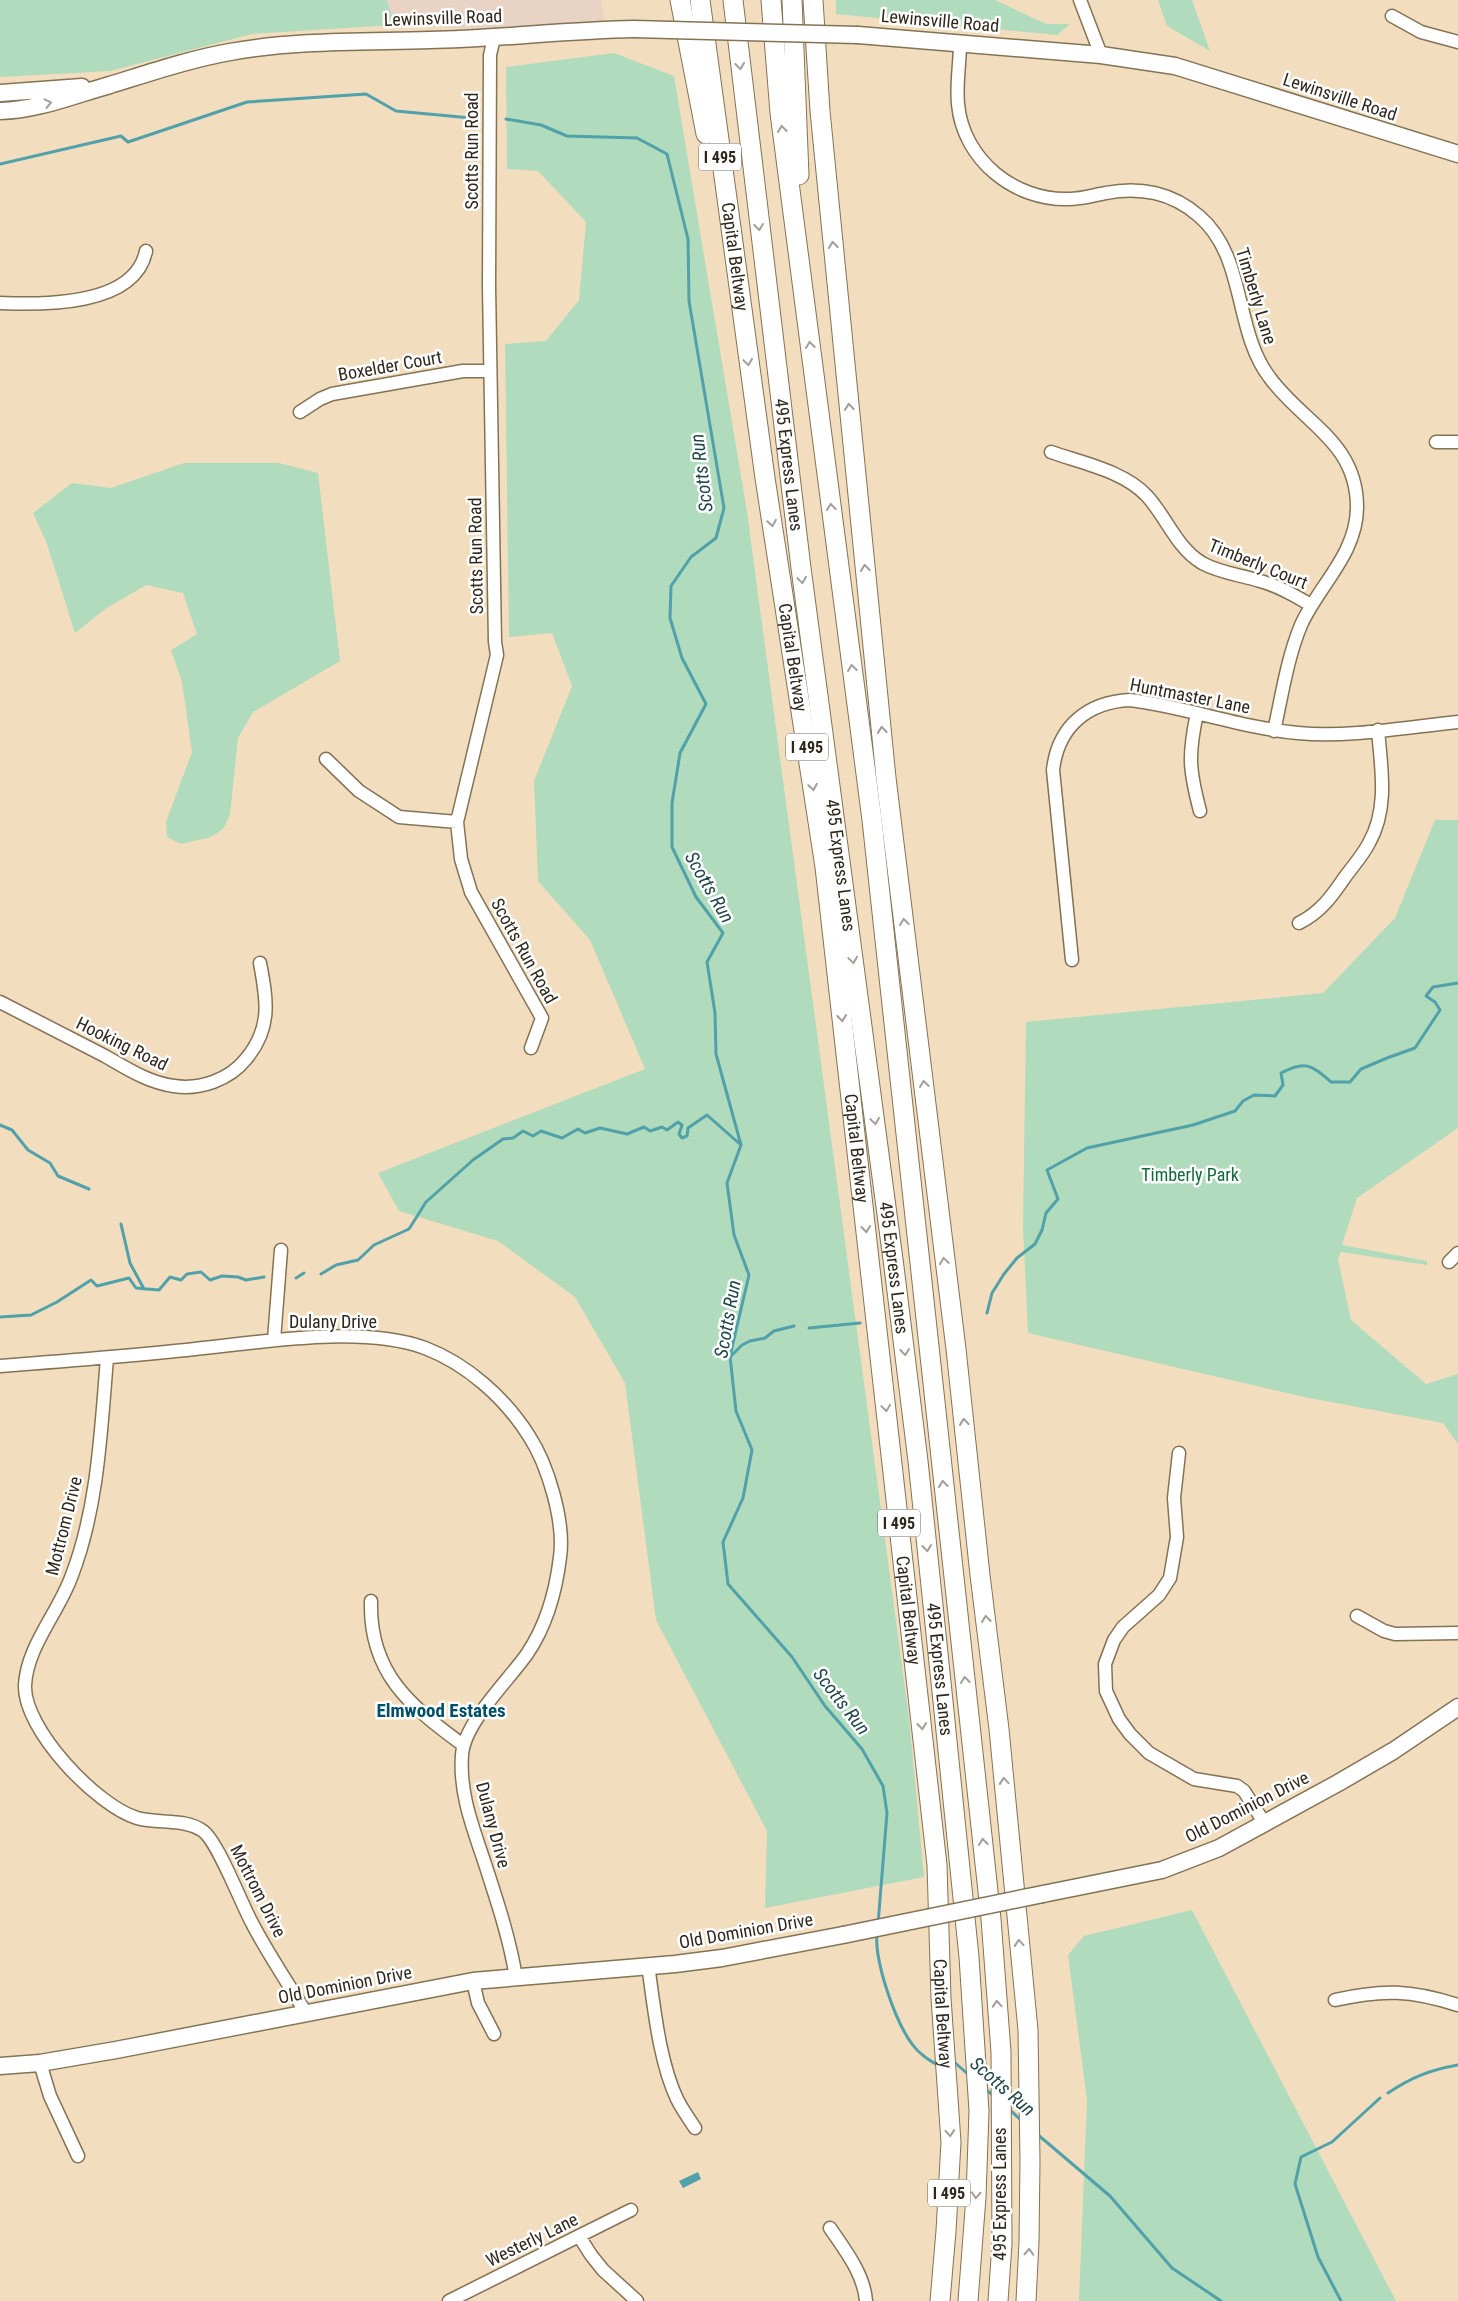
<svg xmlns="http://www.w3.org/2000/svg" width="1458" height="2301" font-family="'Roboto Condensed',sans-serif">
  <rect width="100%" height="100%" fill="#f2debe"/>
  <path fill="#e8d3c5" d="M 387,0 L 601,0 L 605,24 L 535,32 L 395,25 Z"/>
  <path fill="#b0dbbc" d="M 0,0 L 387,0 L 395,25 L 252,34 L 110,71 L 0,77 Z
    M 836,0 L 995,0 L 1046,24 L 1070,24 L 1057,35 L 836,14 Z
    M 1158,0 L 1192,0 L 1210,51 L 1167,26 Z
    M 614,53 L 674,76 L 747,512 L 909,1718 L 924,1877 L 765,1908 L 767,1831 L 656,1620 L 625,1383 L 575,1297 L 498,1241 L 399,1211 L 378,1173 L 645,1069 L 590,940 L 538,881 L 534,781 L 572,686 L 552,633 L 509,637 L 505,344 L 546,341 L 579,300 L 586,222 L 538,171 L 507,169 L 506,67 Z
    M 184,463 L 279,463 L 318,473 L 340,661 L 253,712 L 238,738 L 230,815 L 223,829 L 211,837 L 181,844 L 167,837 L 166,822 L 192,752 L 182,682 L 171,650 L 197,634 L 183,593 L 146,585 L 105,609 L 75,633 L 47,544 L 33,513 L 72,483 L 111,488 Z
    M 1435,820 L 1458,820 L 1458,1128 L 1357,1198 L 1342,1245 L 1427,1261 L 1427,1265 L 1341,1252 L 1338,1259 L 1351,1320 L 1426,1384 L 1458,1374 L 1458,1444 L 1443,1423 L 1304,1397 L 1028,1333 L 1023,1227 L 1026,1022 L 1323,993 L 1395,918 Z
    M 1192,1910 L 1396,2301 L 1079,2301 L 1087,2100 L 1068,1955 L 1084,1936 Z"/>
  <path fill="#50a1a9" d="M 698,2172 L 701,2179 L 683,2188 L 679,2181 Z"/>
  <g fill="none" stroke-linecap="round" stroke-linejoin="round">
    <path stroke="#50a1a9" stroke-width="3" d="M 506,119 L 541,125 L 567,136 L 637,138 L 667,154 L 688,239 L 689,301 L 724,508 L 716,538 L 691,557 L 671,586 L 670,618 L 682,658 L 706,704 L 680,753 L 672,803 L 672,847 L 696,897 L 723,933 L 707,962 L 715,1013 L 716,1054 L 741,1145 L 727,1183 L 734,1235 L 749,1275 L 730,1356 L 736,1411 L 752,1450 L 743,1498 L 723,1542 L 728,1584 L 792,1657 L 825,1706 L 862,1749 L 883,1786 L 887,1813 L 878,1924
      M 0,164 L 121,136 L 128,142 L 247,102 L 366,94 L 396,111 L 471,118
      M 0,1125 L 12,1130 L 28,1150 L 50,1163 L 58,1176 L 89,1189
      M 121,1224 L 130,1263 L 144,1289
      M 321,1274 L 336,1265 L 358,1260 L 374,1245 L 409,1229 L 426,1202 L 473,1160 L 503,1139 L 513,1138 L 523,1131 L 533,1136 L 541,1131 L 562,1138 L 578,1129 L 585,1133 L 600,1128 L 627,1134 L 644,1127 L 650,1131 L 662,1127 L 667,1130 L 678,1122 L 682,1125 L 679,1134 L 682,1138 L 687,1136 L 688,1128 L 707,1115 L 741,1145
      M 296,1278 L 304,1273
      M 987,1313 L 992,1293 L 1004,1274 L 1017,1258 L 1035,1244 L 1042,1230 L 1046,1213 L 1058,1199 L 1047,1170 L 1087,1148 L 1193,1125 L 1235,1111 L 1243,1101 L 1254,1095 L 1275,1096 L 1283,1085 L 1281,1073 C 1306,1060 1311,1065 1331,1082 L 1350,1082 L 1361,1069 L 1387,1058 L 1415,1048 L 1440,1010 L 1435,1002 L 1426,996 L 1433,987 L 1458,983
      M 0,1317 L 31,1315 L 57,1302 L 91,1280 L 97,1286 L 129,1278 L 136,1288 L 159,1290 L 170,1277 L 181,1280 L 187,1274 L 201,1272 L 210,1280 L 222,1276 L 238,1277 L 246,1280 L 264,1277
      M 809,1328 L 860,1323
      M 731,1356 L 742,1345 L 750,1341 L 765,1338 L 774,1331 L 794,1326
      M 877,1932 C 874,1961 895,2021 912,2044 C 919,2054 929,2060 939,2066
      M 952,2060 L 970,2076
      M 984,2088 L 995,2097
      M 1388,2093 C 1412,2077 1430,2070 1458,2065
      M 1009,2109 L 1023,2122
      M 1037,2134 L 1110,2196 L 1172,2268 L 1221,2301
      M 1341,2301 L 1318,2257 L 1295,2184 L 1301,2157 L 1332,2142 L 1380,2098"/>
    <defs>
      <path id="minor" d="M 1080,0 L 1101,55
        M 1392,16 L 1421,32 L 1458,42
        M 494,38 L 490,55 L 489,286 L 495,642 L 497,655 L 457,822 L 461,859 L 471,892 L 542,1018 L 531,1048
        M 960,43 C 960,63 956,84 958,104 C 963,160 1015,201 1069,199 C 1082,199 1094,195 1106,193 C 1140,186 1173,193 1199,216 C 1247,257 1233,330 1270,378 C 1303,423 1357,442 1357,507 C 1357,554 1319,585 1301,625 C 1287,659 1282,695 1274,731
        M 0,303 C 44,305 135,306 146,251
        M 300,412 L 320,399 L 332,394 L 463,371 L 490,371
        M 1436,442 L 1458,442
        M 1051,452 C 1082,463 1124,471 1147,496 C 1167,518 1176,547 1202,563 C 1220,573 1241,575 1260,581 C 1279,586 1295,596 1311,605
        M 1197,713 C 1188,756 1189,769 1200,811
        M 326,759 L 359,791 L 399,817 L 457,822
        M 1299,923 C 1321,912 1332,896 1345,877 C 1353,866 1363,855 1369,843 C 1389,808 1381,767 1378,730
        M 1072,960 L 1053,770 C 1058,726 1088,702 1130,700 C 1187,707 1241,728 1298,733 C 1348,738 1408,727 1458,722
        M 0,1002 C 35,1020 70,1038 105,1056 C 126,1068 149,1083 174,1086 C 200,1090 229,1080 246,1059 C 272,1028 267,1000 260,963
        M 1449,1262 L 1458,1253
        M 274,1340 L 281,1250
        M 107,1358 C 101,1430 98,1507 72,1575 C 59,1612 27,1646 25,1685 C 23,1729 97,1806 137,1818 C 158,1824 185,1818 203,1831 C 218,1842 241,1903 252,1923 C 268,1954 288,1983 306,2013
        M 0,1366 C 65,1361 130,1356 195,1349 C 263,1342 361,1325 425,1348 C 467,1364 505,1398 529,1436 C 548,1465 565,1522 560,1557 C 556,1591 546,1626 527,1654 C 508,1681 464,1723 462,1755 C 459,1795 474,1830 486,1867 C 498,1904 510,1940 516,1978
        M 1179,1453 L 1174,1498 L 1177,1537 L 1170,1578 L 1159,1595 L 1123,1627 L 1114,1640 L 1105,1664 L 1106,1691 L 1119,1719 L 1130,1734 L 1149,1753 L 1194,1779 L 1237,1786 L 1244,1791 L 1265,1824
        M 371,1601 C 369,1673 410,1706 463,1745
        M 1357,1616 L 1384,1631 L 1395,1634 L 1458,1633
        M 648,1965 C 654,2006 659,2061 677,2099 C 682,2109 689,2119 695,2128
        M 473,1981 L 478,2003 L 494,2034
        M 1335,2000 C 1383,1989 1411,1990 1458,2005
        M 40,2063 L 50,2096 L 78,2156
        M 830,2228 C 845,2250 864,2274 866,2301
        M 579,2236 L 591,2255 L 603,2270 L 637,2301
        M 449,2301 L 631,2210"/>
      <path id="major" d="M 858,35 L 1101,55 L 1175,66 L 1458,154
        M 0,93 L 82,87
        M 0,111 C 38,110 74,95 110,85 C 149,73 190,59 230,52 C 296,40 363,42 430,40 C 498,39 565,30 634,29
        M 1043,1894 L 1162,1870 L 1219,1848 L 1338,1783 L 1393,1751 L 1458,1707
        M 0,2066 L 40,2063 L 116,2050 L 473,1981 L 675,1964 L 722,1958 L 843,1935"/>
      <g id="highway">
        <path d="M 680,0 L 706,134"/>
        <path id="s1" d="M 700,0 L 765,478 L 825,867 L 937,1865 L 941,1998 L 951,2142 L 946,2231 L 940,2301"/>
        <path id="s2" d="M 733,0 L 801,568 L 894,1267 L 918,1461 L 941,1682 L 969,1957 L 979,2111 L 976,2197 L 968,2301"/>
        <path d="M 771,0 L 780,113 L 872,820 L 991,1919 L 1001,2052 L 1002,2244 L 998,2301"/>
        <path d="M 792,0 L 799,175"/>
        <path d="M 813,0 L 820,111 L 886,778 L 956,1349 L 980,1575 L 999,1729 L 1028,2030 L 1030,2161 L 1029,2242 L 1026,2301"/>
      </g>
    </defs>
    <use href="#minor" stroke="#847255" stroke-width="15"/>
    <use href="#major" stroke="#847255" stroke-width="19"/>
    <use href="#highway" stroke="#847255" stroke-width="21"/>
    <use href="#minor" stroke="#fff" stroke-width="12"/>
    <use href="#major" stroke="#fff" stroke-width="16"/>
    <use href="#highway" stroke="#fff" stroke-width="19"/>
    <defs>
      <path id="major-bridge" d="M 634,29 L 858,35
        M 843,1935 L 1043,1894"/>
    </defs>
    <use href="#major-bridge" stroke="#847255" stroke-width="19" stroke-linecap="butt"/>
    <use href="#major-bridge" stroke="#fff" stroke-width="16"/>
  </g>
  <defs><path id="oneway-chevron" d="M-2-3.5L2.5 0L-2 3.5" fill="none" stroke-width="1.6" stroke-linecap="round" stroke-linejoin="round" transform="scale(1.25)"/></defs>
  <g stroke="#a19e98">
    <use href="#oneway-chevron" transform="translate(740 66) rotate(83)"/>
    <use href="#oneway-chevron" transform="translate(48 103) rotate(-13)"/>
    <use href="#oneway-chevron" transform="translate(782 129) rotate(-97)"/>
    <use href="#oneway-chevron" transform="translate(759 227) rotate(83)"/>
    <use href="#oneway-chevron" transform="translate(833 245) rotate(-96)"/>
    <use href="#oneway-chevron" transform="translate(810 345) rotate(-97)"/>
    <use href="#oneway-chevron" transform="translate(748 362) rotate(82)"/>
    <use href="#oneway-chevron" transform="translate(849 407) rotate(-96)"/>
    <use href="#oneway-chevron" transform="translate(831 507) rotate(-97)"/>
    <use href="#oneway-chevron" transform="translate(772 523) rotate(81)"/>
    <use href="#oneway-chevron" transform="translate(865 568) rotate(-96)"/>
    <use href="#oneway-chevron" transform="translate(802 580) rotate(82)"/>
    <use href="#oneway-chevron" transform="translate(852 668) rotate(-97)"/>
    <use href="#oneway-chevron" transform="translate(882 730) rotate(-96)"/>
    <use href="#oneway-chevron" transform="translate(813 787) rotate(81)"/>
    <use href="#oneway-chevron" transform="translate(904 922) rotate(-97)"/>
    <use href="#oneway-chevron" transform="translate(853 960) rotate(82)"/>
    <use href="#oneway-chevron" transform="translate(842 1018) rotate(84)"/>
    <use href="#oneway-chevron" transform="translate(924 1084) rotate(-97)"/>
    <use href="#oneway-chevron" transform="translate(875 1121) rotate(82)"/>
    <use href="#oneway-chevron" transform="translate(866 1229) rotate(84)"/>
    <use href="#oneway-chevron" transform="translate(944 1261) rotate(-98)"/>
    <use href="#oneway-chevron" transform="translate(905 1352) rotate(83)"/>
    <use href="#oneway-chevron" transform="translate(886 1408) rotate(82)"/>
    <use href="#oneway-chevron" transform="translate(964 1422) rotate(-96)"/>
    <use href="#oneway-chevron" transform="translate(943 1484) rotate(-96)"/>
    <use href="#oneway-chevron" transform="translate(927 1548) rotate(84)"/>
    <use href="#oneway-chevron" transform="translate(986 1619) rotate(-97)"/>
    <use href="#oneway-chevron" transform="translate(965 1680) rotate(-96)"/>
    <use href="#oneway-chevron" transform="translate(922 1726) rotate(84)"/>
    <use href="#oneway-chevron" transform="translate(1004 1781) rotate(-95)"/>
    <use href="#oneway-chevron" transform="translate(983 1842) rotate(-96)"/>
    <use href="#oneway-chevron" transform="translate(1019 1943) rotate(-95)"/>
    <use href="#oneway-chevron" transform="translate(997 2004) rotate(-94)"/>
    <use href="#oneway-chevron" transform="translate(950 2133) rotate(85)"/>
    <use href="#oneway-chevron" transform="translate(976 2195) rotate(93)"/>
    <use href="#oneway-chevron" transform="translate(1029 2252) rotate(-87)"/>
  </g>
  <g text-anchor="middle" stroke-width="5" stroke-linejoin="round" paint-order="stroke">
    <g fill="#fff" stroke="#6d685f" stroke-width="1">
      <rect x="699" y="143.5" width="42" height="27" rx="4"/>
      <rect x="786" y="733.5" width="42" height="27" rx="4"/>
      <rect x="878" y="1509.5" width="42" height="27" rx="4"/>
      <rect x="928" y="2179.5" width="42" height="27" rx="4"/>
    </g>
    <g font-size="16" font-weight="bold" fill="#2f271b">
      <text x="720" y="163">I 495</text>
      <text x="807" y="753">I 495</text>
      <text x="899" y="1529">I 495</text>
      <text x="949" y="2199">I 495</text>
    </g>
    <g font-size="18" fill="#2f271b" stroke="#fff">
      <text transform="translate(443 18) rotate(-2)" y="6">Lewinsville Road</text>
      <text transform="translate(940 21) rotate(5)" y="6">Lewinsville Road</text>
      <text transform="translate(1340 97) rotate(18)" y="6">Lewinsville Road</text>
      <text transform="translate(472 151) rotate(-90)" y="6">Scotts Run Road</text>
      <text dy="6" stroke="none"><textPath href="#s1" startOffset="259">Capital Beltway</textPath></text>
      <text transform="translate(1256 296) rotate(73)" y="6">Timberly Lane</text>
      <text transform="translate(390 366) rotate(-10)" y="6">Boxelder Court</text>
      <text dy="6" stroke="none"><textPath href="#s2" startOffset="468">495 Express Lanes</textPath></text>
      <text transform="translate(476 556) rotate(-91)" y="6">Scotts Run Road</text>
      <text transform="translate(1258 564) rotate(22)" y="6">Timberly Court</text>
      <text dy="6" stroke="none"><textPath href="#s1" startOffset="664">Capital Beltway</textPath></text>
      <text transform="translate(1190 696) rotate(11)" y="6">Huntmaster Lane</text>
      <text dy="6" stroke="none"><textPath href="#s2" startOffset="872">495 Express Lanes</textPath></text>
      <text transform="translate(524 951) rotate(61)" y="6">Scotts Run Road</text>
      <text transform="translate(122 1044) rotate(26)" y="6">Hooking Road</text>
      <text dy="6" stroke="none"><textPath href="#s1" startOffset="1159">Capital Beltway</textPath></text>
      <text dy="6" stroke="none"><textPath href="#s2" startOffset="1278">495 Express Lanes</textPath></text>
      <text x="333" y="1328">Dulany Drive</text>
      <text transform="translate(64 1526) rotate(-76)" y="6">Mottrom Drive</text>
      <text dy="6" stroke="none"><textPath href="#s1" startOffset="1624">Capital Beltway</textPath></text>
      <text dy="6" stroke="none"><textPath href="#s2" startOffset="1682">495 Express Lanes</textPath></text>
      <text transform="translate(1247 1807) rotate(-27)" y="6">Old Dominion Drive</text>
      <text transform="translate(493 1825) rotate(75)" y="6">Dulany Drive</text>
      <text transform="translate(258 1891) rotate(63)" y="6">Mottrom Drive</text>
      <text transform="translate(746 1931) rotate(-10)" y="6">Old Dominion Drive</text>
      <text transform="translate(345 1985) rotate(-11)" y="6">Old Dominion Drive</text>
      <text dy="6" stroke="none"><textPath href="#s1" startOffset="2029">Capital Beltway</textPath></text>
      <text transform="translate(1000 2194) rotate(-90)" y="6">495 Express Lanes</text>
      <text transform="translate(532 2240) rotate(-26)" y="6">Westerly Lane</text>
    </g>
    <g font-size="18" fill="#126939" stroke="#fff">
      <text x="1190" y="1181">Timberly Park</text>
    </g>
    <g font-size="19" font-style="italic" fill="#1f464a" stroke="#fff">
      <text transform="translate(701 473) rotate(-97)" y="7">Scotts Run</text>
      <text transform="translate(710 887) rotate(60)" y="7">Scotts Run</text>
      <text transform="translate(727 1319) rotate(-80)" y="7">Scotts Run</text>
      <text transform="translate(842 1701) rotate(52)" y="7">Scotts Run</text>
      <text transform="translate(1003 2086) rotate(41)" y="7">Scotts Run</text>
    </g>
    <g font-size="19" font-weight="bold" fill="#00506a" stroke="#fff">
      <text x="441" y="1717">Elmwood Estates</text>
    </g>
  </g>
</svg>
